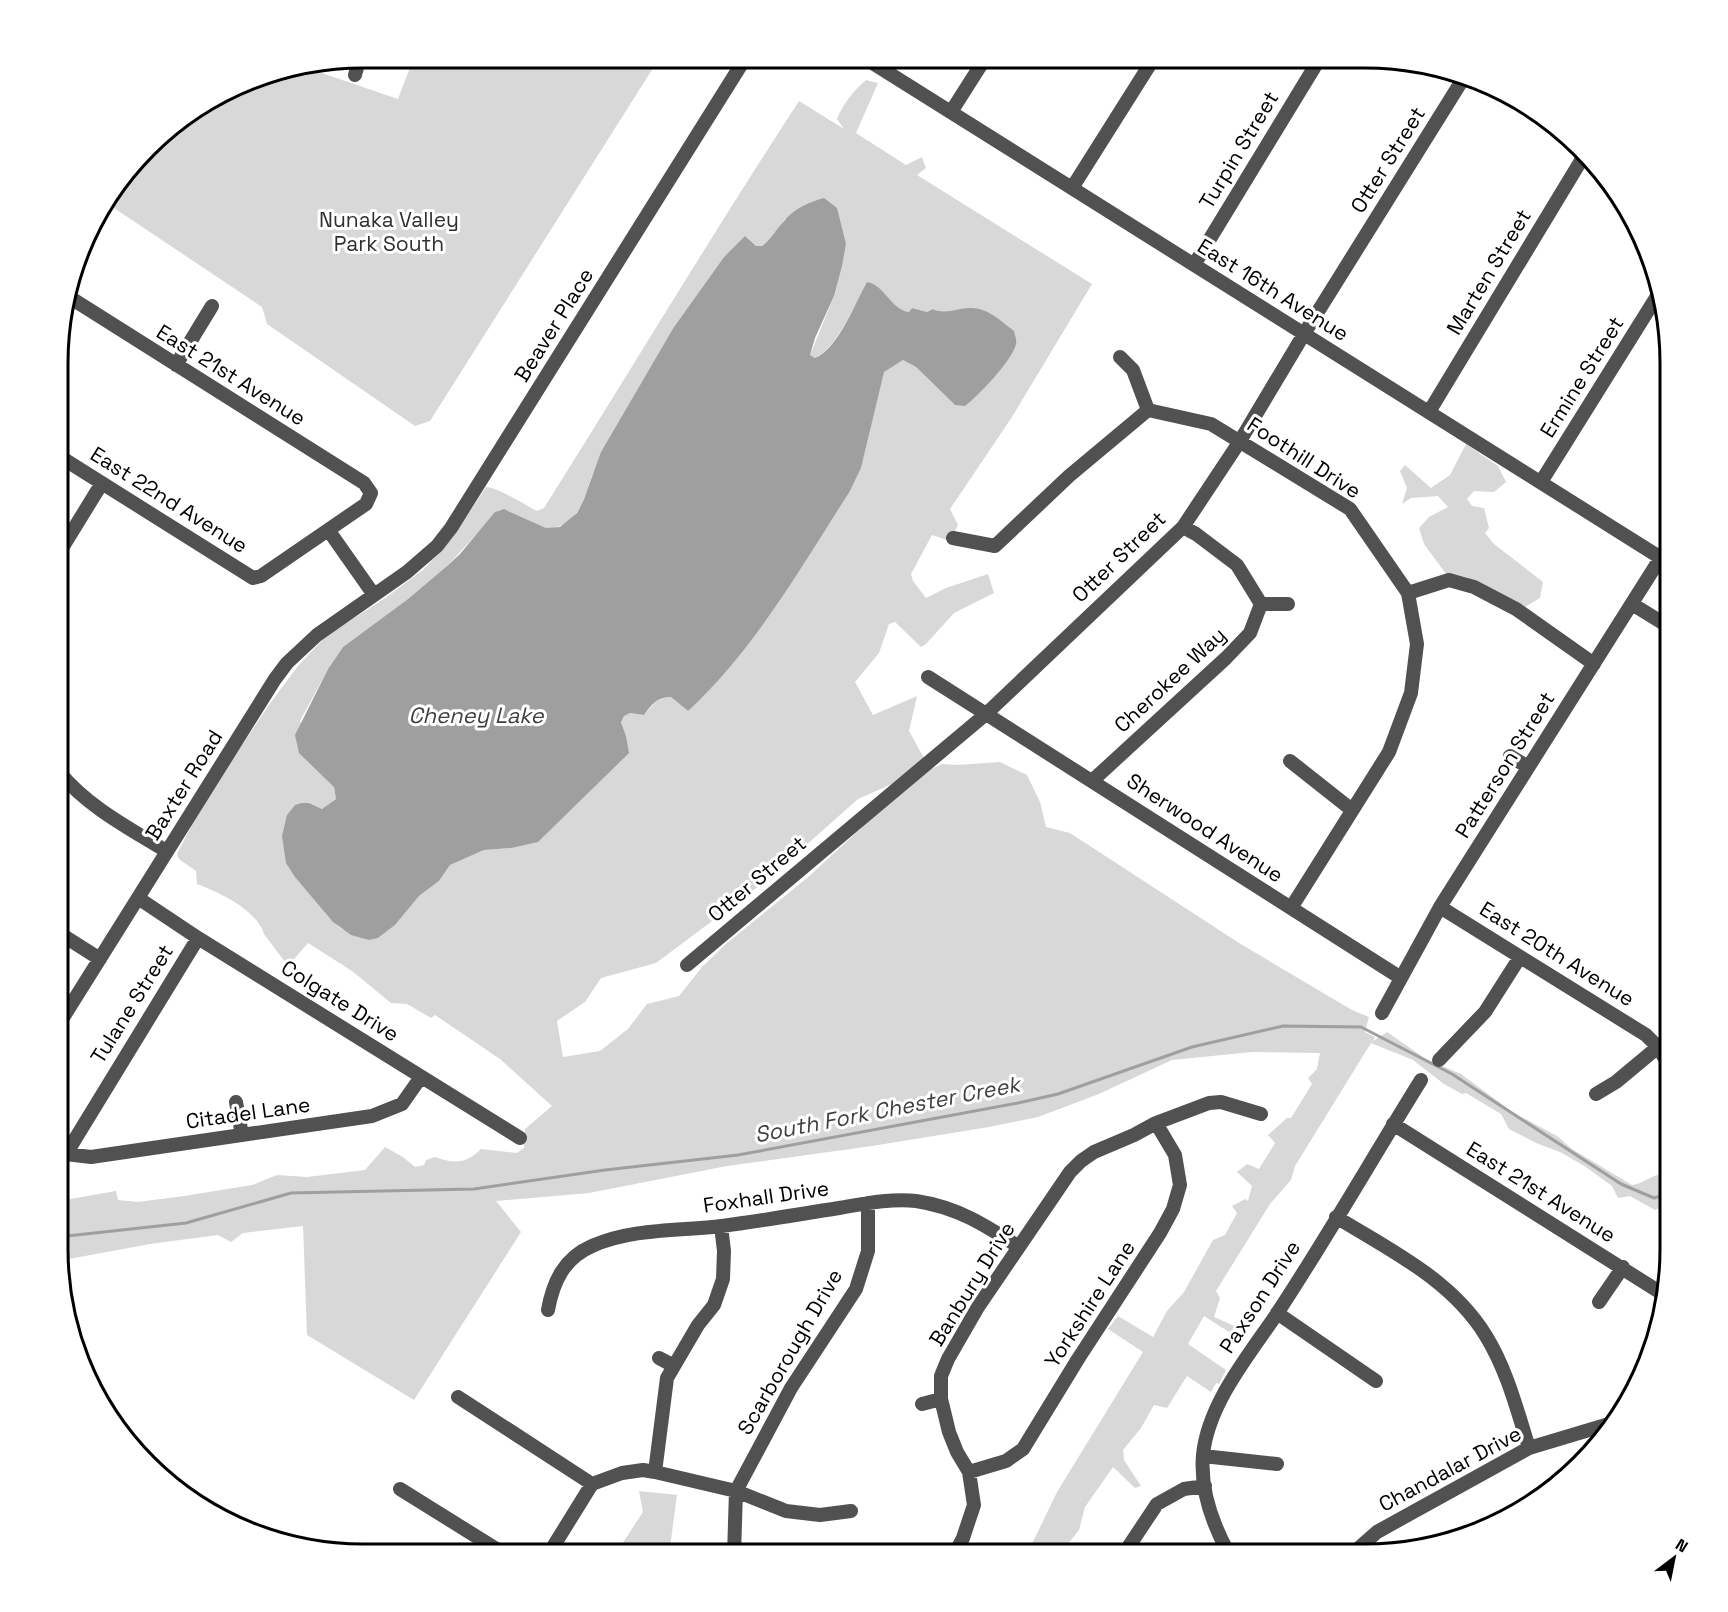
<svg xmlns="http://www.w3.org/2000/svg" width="1728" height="1612" font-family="'Space Grotesk',sans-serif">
  <rect width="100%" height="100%" fill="#fff"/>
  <path fill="#d8d8d8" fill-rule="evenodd" d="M 414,57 L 660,57 L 430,421 L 415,426 L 267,324 L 262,307 L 105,202 L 161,133 L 264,73 L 304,67 L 398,99 Z
    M 866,80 L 878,83 L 856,133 L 906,165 L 922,157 L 926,168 L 917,175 L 1092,284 L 1012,417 L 950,509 L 958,525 L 950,541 L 932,535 L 911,574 L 913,581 L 926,598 L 946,588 L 988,574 L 994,593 L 954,613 L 926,644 L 921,647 L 895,622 L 889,624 L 879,653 L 855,682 L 873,715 L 917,696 L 909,731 L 924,758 L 894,783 L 858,799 L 767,880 L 656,963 L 601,978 L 585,1002 L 557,1021 L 563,1057 L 600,1051 L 628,1029 L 647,1004 L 679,996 L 702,967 L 727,943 L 807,878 L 920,774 L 942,764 L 957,765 L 1000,762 L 1027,775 L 1040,802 L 1046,827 L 1070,833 L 1239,943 L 1352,1010 L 1369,1017 L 1365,1032 L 1375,1037 L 1373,1041 L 1387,1032 L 1426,1059 L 1461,1074 L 1514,1113 L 1557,1136 L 1572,1149 L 1632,1185 C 1646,1184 1657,1168 1671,1177 L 1671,1203 L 1655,1210 L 1630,1196 L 1618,1198 L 1612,1186 L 1586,1167 L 1560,1152 L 1536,1143 L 1509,1129 L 1501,1114 L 1466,1093 L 1462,1094 L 1444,1084 L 1413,1060 L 1371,1043 L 1295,1166 L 1291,1180 L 1270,1204 L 1216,1291 L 1220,1298 L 1214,1317 L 1237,1327 L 1229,1332 L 1204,1316 L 1188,1344 L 1226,1370 L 1219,1384 L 1216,1383 L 1211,1392 L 1187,1376 L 1167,1408 L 1154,1405 L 1141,1428 L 1123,1450 L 1124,1460 L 1141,1486 L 1135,1488 L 1113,1467 L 1085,1507 L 1079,1530 L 1059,1555 L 1053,1553 L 1052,1555 L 1015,1555 L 1030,1548 L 1057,1492 L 1143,1352 L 1108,1329 L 1118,1316 L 1153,1337 L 1167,1311 L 1184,1292 L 1213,1240 L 1225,1235 L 1237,1213 L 1232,1206 L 1245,1199 L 1248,1201 L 1252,1186 L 1237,1172 L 1247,1164 L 1259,1169 L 1275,1143 L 1268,1135 L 1287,1118 L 1291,1118 L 1312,1084 L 1308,1078 L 1317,1069 L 1320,1053 L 1252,1052 L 1172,1060 L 1099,1094 L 1038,1117 L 989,1127 L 872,1146 L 727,1166 L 589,1193 L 496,1201 L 521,1232 L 414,1400 L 307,1335 L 303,1226 L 243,1233 L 231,1242 L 218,1235 L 150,1244 L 58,1261 L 58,1207 L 70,1199 L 116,1191 L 118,1200 L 138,1202 L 184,1196 L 252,1185 L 277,1175 L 307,1177 L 365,1170 L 385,1147 L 403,1157 L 415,1167 L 424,1165 L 426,1160 L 435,1157 C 454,1164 466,1164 481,1149 L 517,1153 L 524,1148 L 525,1129 L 552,1106 L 500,1059 L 435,1015 L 431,1018 L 407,1004 L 391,1003 L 352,971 L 308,943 L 288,966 L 264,934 C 257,910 219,892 197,884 L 196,871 L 179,859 L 177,854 L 203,803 L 271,702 L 298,666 L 326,636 L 384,599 L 424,569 L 453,537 L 486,487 C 497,487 525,505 537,511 L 544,508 C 629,373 711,236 799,101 L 844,129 L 837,119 C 843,104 854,90 866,80 ZM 785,219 L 846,244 L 834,296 L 810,355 L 815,358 C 837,348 855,304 867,282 C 884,287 891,309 909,312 L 912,308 L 927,312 L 933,309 L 941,313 L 955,310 L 955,405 L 916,367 L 903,360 L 883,372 L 861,468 L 850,491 L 688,711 L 671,697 C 657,697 653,705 644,715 L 630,713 L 624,715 L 621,722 L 626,736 L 511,848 L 484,850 L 450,865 L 439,881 L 419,896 L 395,925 L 378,938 L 369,940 L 340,928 L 325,913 L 309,803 L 322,809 L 336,799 L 334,787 L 300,721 L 328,669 L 343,647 L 408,599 L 447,566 L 499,510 L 508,511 L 546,528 C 576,530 584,499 592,476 L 674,327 L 724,257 L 746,237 L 756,246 L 762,246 L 773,237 Z
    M 1466,444 L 1498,466 L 1506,482 L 1494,492 L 1474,491 L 1467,499 L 1472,506 L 1484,508 L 1489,528 L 1485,533 L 1494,544 L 1543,582 L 1540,598 L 1525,607 C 1498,596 1476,574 1446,574 L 1424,544 L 1419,528 L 1429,517 L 1448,507 L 1438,496 L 1411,498 L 1402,504 L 1407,488 L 1400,471 L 1405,465 L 1431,488 L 1450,475 Z
    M 1545,1487 L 1551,1489 L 1482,1532 L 1464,1536 L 1520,1500 Z
    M 639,1491 L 677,1495 L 669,1555 L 615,1555 L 643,1512 Z"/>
  <path fill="#9f9f9f" d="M 824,198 L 837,208 L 846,244 L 842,266 L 834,296 L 815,338 L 810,355 L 815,358 C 838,349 855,303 867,282 C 885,285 890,309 909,312 L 912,308 L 927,312 L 933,309 C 945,315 957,308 971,308 C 988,308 1001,321 1014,331 C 1015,335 1017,341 1016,344 C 1012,361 978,396 965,406 L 955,405 L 916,367 L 903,360 L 884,372 L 861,468 L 850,491 C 801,567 755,649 688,711 L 671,697 C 657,697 652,704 644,715 L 630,713 L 624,716 L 621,722 L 626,736 L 629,753 L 538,842 L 511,848 L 484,850 L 450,865 L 439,881 L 419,896 L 395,925 L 378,938 L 369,940 L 351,935 L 333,922 L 295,877 L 286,863 L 282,836 L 287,815 L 295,805 L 302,803 L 309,803 L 322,809 L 336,799 L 334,787 L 299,753 L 295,735 L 328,669 L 343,647 L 408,599 L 447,566 L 460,554 L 495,512 L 504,509 L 508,511 L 546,528 L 560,527 L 577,513 L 584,499 L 601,452 L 674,327 L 724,257 L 745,236 L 756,246 L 762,246 C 772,239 776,229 785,220 C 795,208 810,202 824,198 Z"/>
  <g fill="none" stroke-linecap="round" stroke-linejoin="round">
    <path stroke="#9f9f9f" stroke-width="3" d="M 58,1237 L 186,1223 L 291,1193 L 474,1189 L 605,1170 L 738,1155 L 1018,1103 L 1058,1094 L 1192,1047 L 1283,1026 L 1361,1027 L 1452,1074 L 1621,1184 L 1654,1198 L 1671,1193"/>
    <path stroke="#515151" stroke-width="14" d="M 863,57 L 1661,558
      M 355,75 L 360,57
      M 951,112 L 986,57
      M 1072,188 L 1154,58
      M 1194,265 L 1320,58
      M 1120,357 L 1133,370 L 1148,410
      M 176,365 L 212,306
      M 1429,412 L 1585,154
      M 62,458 L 253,578 L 261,576 L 366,504 L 371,493 L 364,483 L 66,295
      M 1541,482 L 1659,293
      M 329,531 L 374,595
      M 953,538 L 995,546 L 1069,476 L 1148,410 L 1211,424 L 1350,509 L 1408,593 L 1417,644 L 1411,693 L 1389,752 L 1291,908
      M 62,548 L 102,483
      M 1408,593 L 1449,580 L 1474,587 L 1516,609 L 1594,664
      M 1261,604 L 1288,604
      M 1632,604 L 1671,628
      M 928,677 L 1401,978
      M 1510,756 L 1528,767
      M 1290,761 L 1352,810
      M 60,773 C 88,807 129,828 166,851
      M 1092,781 L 1226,658 L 1250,633 L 1261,604 L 1237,565 L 1196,534 L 1183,527
      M 138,898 L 198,938 L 520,1138
      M 1440,907 L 1646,1035 L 1658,1047 L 1671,1069
      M 59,933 L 100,959
      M 198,938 L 66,1154 L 91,1157 L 372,1116 L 402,1104 L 421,1077
      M 687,965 L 986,714 L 1183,527 L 1240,441 L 1304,334 L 1463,79
      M 1382,1013 L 1440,907 L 1670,543
      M 59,1024 L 275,679 L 287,663 L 317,635 L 407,572 L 437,546 L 451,528 L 746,57
      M 1439,1060 L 1485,1012 L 1520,957
      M 1596,1094 L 1616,1082 L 1658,1047
      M 236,1102 L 242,1135
      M 1393,1124 L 1666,1296
      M 1336,1217 C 1390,1250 1452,1280 1486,1336 C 1507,1370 1517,1410 1529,1448
      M 1599,1302 L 1623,1267
      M 548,1310 C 553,1282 564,1258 592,1246 C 632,1228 680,1231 722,1226 C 761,1221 800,1214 839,1208 C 863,1204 892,1198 916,1201 C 957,1207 985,1225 1019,1247
      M 1277,1313 L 1376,1381
      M 659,1358 L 674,1366
      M 458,1397 L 592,1484
      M 922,1404 L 941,1399
      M 1203,1456 L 1277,1464
      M 655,1472 L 667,1378 L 698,1325 L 714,1305 L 723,1279 L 724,1251 L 721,1226
      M 969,1472 L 1006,1461 L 1023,1449 L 1078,1359 L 1160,1233 L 1173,1209 L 1180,1185 L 1175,1155 L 1156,1123
      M 400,1489 L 506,1555
      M 1229,1554 C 1213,1525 1200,1489 1203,1455 C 1208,1403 1250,1354 1278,1312 C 1328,1236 1373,1157 1421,1080
      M 1352,1554 L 1377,1532 L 1529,1448 L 1609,1424
      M 548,1555 L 592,1484 L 622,1473 L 643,1470 L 655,1472 L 736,1491 L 786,1511 L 820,1515 L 851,1511
      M 734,1555 L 736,1491 L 791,1388 L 856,1289 L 868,1251 L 868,1203
      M 954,1555 L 963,1538 L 974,1505 L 969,1472 L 957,1452 L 949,1432 L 941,1399 L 941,1376 L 948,1359 L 978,1307 L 1070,1172 L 1081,1161 L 1094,1152 L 1134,1135 L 1156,1123 L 1209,1103 L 1221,1102 L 1261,1114
      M 1123,1555 L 1157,1504 L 1184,1489 L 1205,1486"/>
  </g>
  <g text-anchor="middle" stroke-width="6" stroke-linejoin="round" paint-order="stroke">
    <g font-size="21" fill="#000" stroke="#fff">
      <text transform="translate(1239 150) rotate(-59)" y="7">Turpin Street</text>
      <text transform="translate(1388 160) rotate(-58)" y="7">Otter Street</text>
      <text transform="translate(1489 272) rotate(-59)" y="7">Marten Street</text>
      <text transform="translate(1273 290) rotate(32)" y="7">East 16th Avenue</text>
      <text transform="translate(554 325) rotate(-58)" y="7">Beaver Place</text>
      <text transform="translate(231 375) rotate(32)" y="7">East 21st Avenue</text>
      <text transform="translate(1582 377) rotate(-58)" y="7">Ermine Street</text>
      <text transform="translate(1304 458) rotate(33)" y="7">Foothill Drive</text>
      <text transform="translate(169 500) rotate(32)" y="7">East 22nd Avenue</text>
      <text transform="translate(1119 557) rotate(-44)" y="7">Otter Street</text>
      <text transform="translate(1170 680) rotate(-43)" y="7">Cherokee Way</text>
      <text transform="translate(1505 765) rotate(-58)" y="7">Patterson Street</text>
      <text transform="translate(184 785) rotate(-58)" y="7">Baxter Road</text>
      <text transform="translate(1205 828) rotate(33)" y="7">Sherwood Avenue</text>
      <text transform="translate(757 879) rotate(-40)" y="7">Otter Street</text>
      <text transform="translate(1557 954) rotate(32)" y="7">East 20th Avenue</text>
      <text transform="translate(340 1001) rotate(32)" y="7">Colgate Drive</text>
      <text transform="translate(132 1004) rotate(-58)" y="7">Tulane Street</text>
      <text transform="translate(248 1113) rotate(-8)" y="7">Citadel Lane</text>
      <text transform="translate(1541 1192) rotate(32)" y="7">East 21st Avenue</text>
      <text transform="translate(766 1197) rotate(-8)" y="7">Foxhall Drive</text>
      <text transform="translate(972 1284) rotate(-58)" y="7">Banbury Drive</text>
      <text transform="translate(1260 1297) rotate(-57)" y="7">Paxson Drive</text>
      <text transform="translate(1090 1304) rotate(-57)" y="7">Yorkshire Lane</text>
      <text transform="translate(790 1352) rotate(-60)" y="7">Scarborough Drive</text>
      <text transform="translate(1450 1469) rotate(-28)" y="7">Chandalar Drive</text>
    </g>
    <g font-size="21" fill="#2f2f2f" stroke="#fff">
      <text x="389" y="227">Nunaka Valley<tspan x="389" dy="24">Park South</tspan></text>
    </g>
    <g font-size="22" font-style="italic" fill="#404040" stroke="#fff">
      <text x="476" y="723">Cheney Lake</text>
      <text transform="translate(887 1109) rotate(-11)" y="8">South Fork Chester Creek</text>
    </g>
  </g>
  <path d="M0 0H1728V1612H0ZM363 68H1365A295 295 0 0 1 1660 363V1249A295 295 0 0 1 1365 1544H363A295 295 0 0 1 68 1249V363A295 295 0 0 1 363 68Z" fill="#fff" fill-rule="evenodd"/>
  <path fill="none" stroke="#000" stroke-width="3" d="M363 68H1365A295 295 0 0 1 1660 363V1249A295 295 0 0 1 1365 1544H363A295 295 0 0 1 68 1249V363A295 295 0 0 1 363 68Z"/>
  <g transform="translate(1674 1558) rotate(32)" stroke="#ffffff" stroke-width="4.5" paint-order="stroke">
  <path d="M0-4.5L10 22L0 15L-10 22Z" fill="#000000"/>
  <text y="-9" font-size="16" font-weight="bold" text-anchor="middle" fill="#000000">N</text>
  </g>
</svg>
